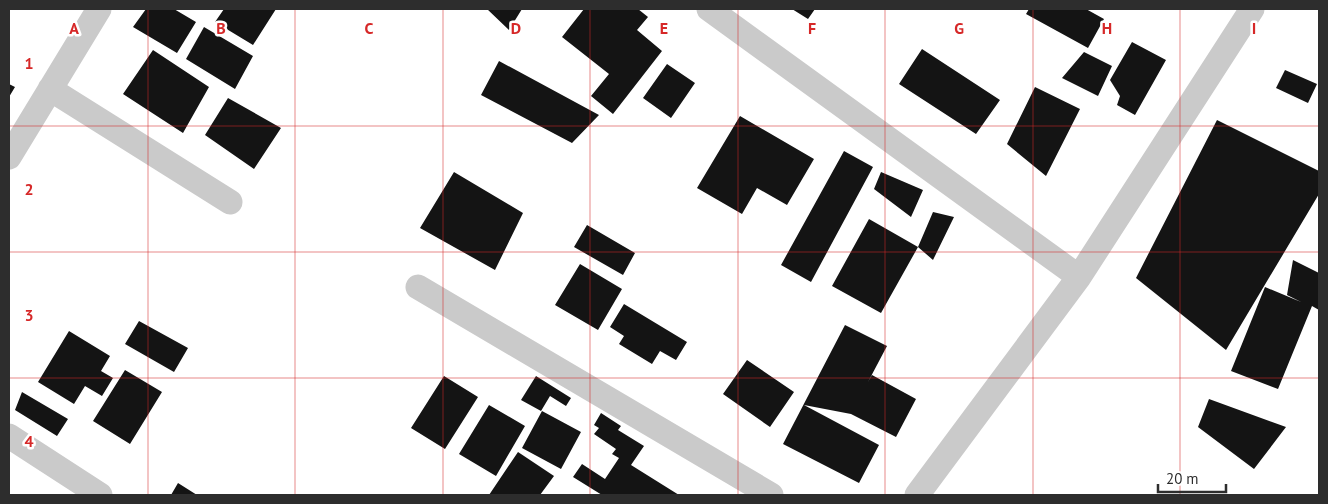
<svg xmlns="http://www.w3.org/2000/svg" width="1328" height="504" font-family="'PT Sans',sans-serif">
  <rect width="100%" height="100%" fill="#fff"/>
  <path fill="#141414" d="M 146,9 L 174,9 L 196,22 L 177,53 L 133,27 Z
    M 224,9 L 276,9 L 253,45 L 215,22 Z
    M 487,9 L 522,9 L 509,30 Z
    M 584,9 L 638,9 L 648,17 L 637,30 L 662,51 L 613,114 L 591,96 L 609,74 L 562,37 Z
    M 792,9 L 815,9 L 808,19 Z
    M 1029,9 L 1086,9 L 1104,19 L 1088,48 L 1026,14 Z
    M 204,27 L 253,56 L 235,89 L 186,59 Z
    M 1132,42 L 1166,60 L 1135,115 L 1117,105 L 1120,96 L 1110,80 Z
    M 922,49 L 1000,100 L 976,134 L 899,84 Z
    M 153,50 L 209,87 L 183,133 L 123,94 Z
    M 1084,52 L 1112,66 L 1098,96 L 1062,78 Z
    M 499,61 L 599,115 L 572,143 L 481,95 Z
    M 667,64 L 695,83 L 671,118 L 643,98 Z
    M 1285,70 L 1317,84 L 1308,103 L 1276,88 Z
    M 9,84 L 15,87 L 9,97 Z
    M 1035,87 L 1080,109 L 1046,176 L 1007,144 Z
    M 228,98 L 281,128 L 254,169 L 205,135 Z
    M 740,116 L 814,159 L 787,205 L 757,188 L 742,214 L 697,188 Z
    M 1217,120 L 1319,171 L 1319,194 L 1226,350 L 1136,278 Z
    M 844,151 L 873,167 L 811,282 L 781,265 Z
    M 454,172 L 523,213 L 495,270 L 420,228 Z
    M 881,172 L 923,190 L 911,217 L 874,189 Z
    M 933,212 L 954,217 L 933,260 L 918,247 Z
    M 869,219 L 918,247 L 881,313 L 832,286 Z
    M 587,225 L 635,253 L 623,275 L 574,247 Z
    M 1293,260 L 1319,273 L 1319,310 L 1312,306 L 1278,389 L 1231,371 L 1265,287 L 1301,302 L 1287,295 Z
    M 580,264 L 622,289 L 598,330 L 555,305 Z
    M 624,304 L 687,342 L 676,360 L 660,351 L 652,364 L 619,344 L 624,336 L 610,327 Z
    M 139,321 L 188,348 L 174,372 L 125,344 Z
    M 845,325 L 887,346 L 868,382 L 872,375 L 916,399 L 896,437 L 851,414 L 804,405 L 879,445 L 859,483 L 783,444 Z
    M 69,331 L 110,356 L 101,371 L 113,378 L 102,396 L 85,386 L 74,404 L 38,382 Z
    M 747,360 L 794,392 L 770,427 L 723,394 Z
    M 125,370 L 162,392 L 130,444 L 93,421 Z
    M 444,376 L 478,397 L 445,449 L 411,428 Z
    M 536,376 L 571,398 L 566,406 L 550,396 L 541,411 L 521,400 Z
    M 22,392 L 68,419 L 57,436 L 15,410 Z
    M 1209,399 L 1286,427 L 1254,469 L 1198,427 Z
    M 489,405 L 525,426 L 496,476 L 459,454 Z
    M 542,411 L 581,432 L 561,469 L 522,448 Z
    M 601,413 L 621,426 L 618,430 L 644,446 L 631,465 L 679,495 L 602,495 L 573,477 L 582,464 L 605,479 L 619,458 L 612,454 L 616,449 L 594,434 L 599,428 L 594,425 Z
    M 518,452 L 554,476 L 540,495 L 489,495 Z
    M 178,483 L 197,495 L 171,495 Z"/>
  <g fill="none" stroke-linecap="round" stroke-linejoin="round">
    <path stroke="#cacaca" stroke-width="25" d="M 709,9 L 1079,277
      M 50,89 L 230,202
      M 9,157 L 99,9
      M 418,287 L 771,495
      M 9,436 L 100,495
      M 917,495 L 1079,277 L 1252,9"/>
  </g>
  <path fill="none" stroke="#d62828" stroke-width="1" stroke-opacity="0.55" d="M 148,9 L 148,495M 295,9 L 295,495M 443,9 L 443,495M 590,9 L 590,495M 738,9 L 738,495M 885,9 L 885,495M 1033,9 L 1033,495M 1180,9 L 1180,495M 9,126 L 1319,126M 9,252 L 1319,252M 9,378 L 1319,378"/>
  <g font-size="16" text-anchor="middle" font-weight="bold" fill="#d62828" stroke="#fff" stroke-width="5" stroke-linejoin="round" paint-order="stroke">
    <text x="74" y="34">A</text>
    <text x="221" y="34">B</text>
    <text x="369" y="34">C</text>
    <text x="516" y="34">D</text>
    <text x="664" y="34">E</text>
    <text x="812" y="34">F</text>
    <text x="959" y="34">G</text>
    <text x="1107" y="34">H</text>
    <text x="1254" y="34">I</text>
    <text x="29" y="69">1</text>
    <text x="29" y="195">2</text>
    <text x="29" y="321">3</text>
    <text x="29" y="447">4</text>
  </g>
  <rect width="1328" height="504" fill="none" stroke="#2d2d2d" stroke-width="20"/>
  <path d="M1158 484v8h68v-8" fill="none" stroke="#2d2d2d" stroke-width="2.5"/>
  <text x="1166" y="484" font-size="15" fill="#2d2d2d" stroke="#ffffff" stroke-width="4" paint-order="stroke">20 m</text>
</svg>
